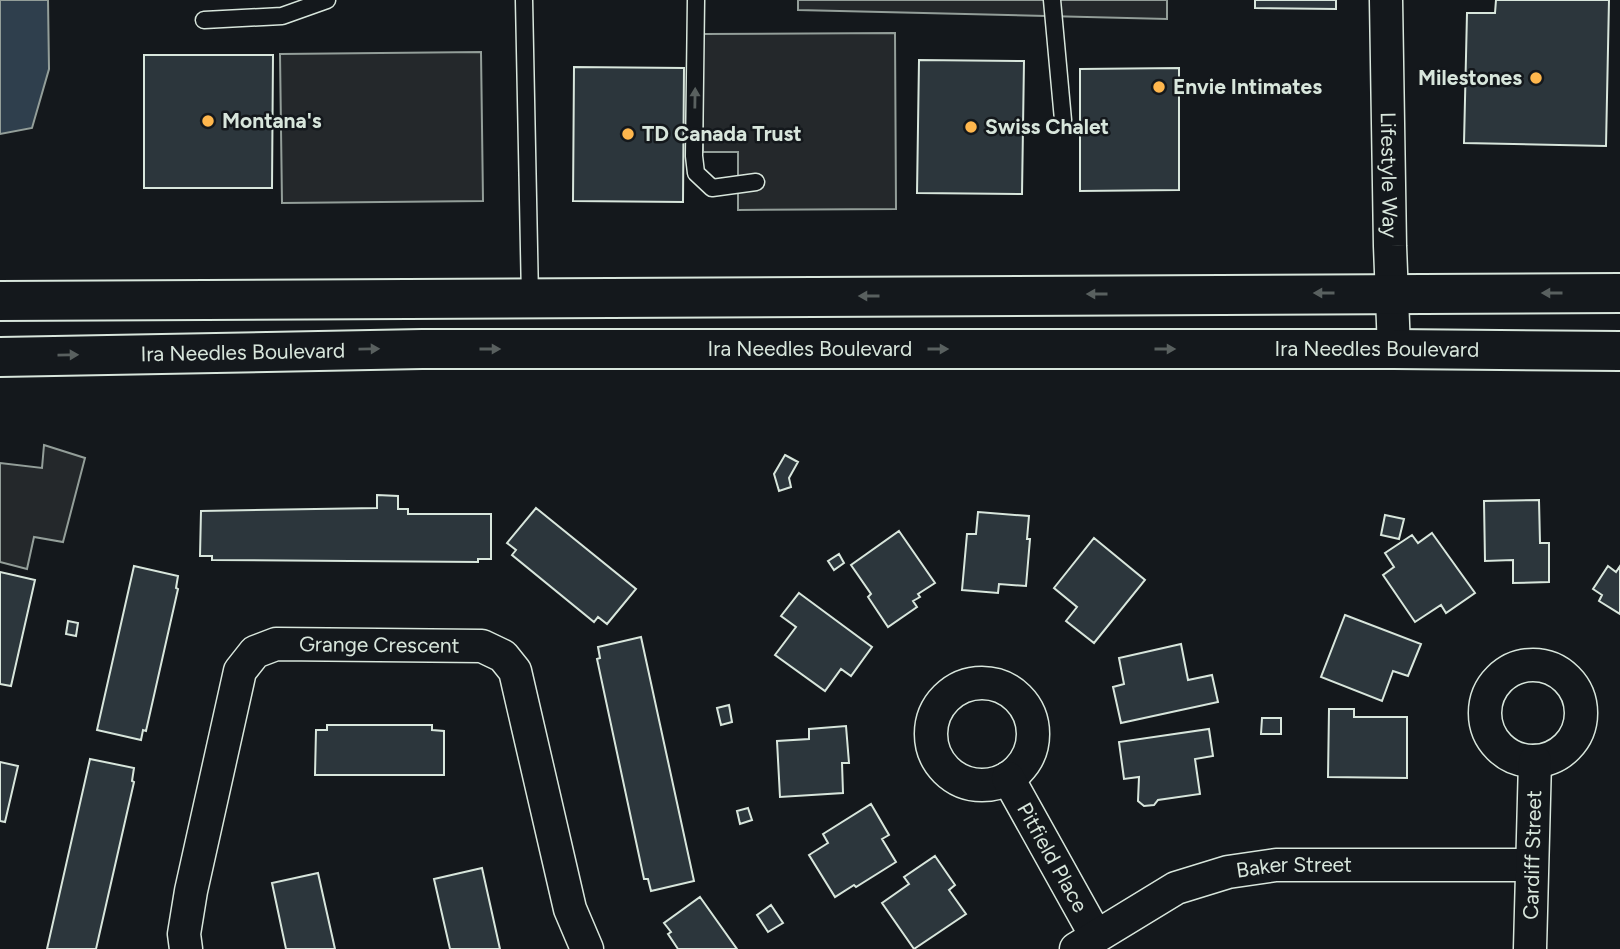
<svg xmlns="http://www.w3.org/2000/svg" width="1620" height="949" font-family="Figtree,sans-serif">
  <rect width="100%" height="100%" fill="#14181c"/>
  <path fill="#24282b" stroke="#939e99" stroke-width="2" d="M 798,0 L 1167,0 L 1167,19 L 798,10 Z
    M 895,33 L 896,209 L 738,210 L 738,152 L 703,152 L 703,34 Z
    M 481,52 L 483,201 L 282,203 L 280,54 Z
    M 44,445 L 85,458 L 63,542 L 34,537 L 27,569 L 0,562 L 0,463 L 42,468 Z"/>
  <path fill="#2f3f4d" stroke="#939e99" stroke-width="2" d="M 0,0 L 48,0 L 49,69 L 32,128 L 0,134 Z"/>
  <path fill="#2c363c" stroke="#d8e6dc" stroke-width="2" d="M 1255,0 L 1336,0 L 1336,9 L 1255,8 Z
    M 1496,0 L 1609,0 L 1606,146 L 1464,143 L 1467,13 L 1495,13 Z
    M 144,55 L 273,55 L 272,188 L 144,188 Z
    M 919,60 L 1024,61 L 1022,194 L 917,193 Z
    M 574,67 L 684,68 L 683,202 L 573,201 Z
    M 1179,68 L 1179,190 L 1080,191 L 1080,69 Z
    M 785,455 L 798,462 L 789,478 L 791,487 L 779,491 L 774,474 Z
    M 377,495 L 398,496 L 398,509 L 408,509 L 408,514 L 491,514 L 491,559 L 478,559 L 478,562 L 212,560 L 212,556 L 200,556 L 201,511 L 377,508 Z
    M 1539,500 L 1540,543 L 1549,543 L 1549,582 L 1513,583 L 1513,560 L 1485,561 L 1484,501 Z
    M 536,508 L 636,589 L 607,624 L 598,617 L 594,622 L 512,555 L 516,550 L 507,543 Z
    M 978,512 L 1029,516 L 1027,539 L 1030,539 L 1026,586 L 999,584 L 998,593 L 962,590 L 967,534 L 976,534 Z
    M 1385,515 L 1404,519 L 1399,539 L 1381,535 Z
    M 899,531 L 935,583 L 918,594 L 920,597 L 913,601 L 917,607 L 888,627 L 868,597 L 871,594 L 851,565 Z
    M 1432,533 L 1475,593 L 1446,613 L 1441,605 L 1415,622 L 1383,575 L 1394,567 L 1385,553 L 1412,535 L 1418,543 Z
    M 1094,538 L 1145,580 L 1094,643 L 1066,621 L 1077,607 L 1054,588 Z
    M 839,554 L 844,563 L 834,570 L 828,561 Z
    M 134,566 L 178,576 L 176,588 L 178,589 L 146,731 L 143,730 L 141,740 L 97,730 Z
    M 1608,566 L 1616,572 L 1620,566 L 1620,614 L 1599,601 L 1602,595 L 1593,589 Z
    M 0,572 L 35,580 L 11,686 L 0,684 Z
    M 799,593 L 872,647 L 851,676 L 841,669 L 825,691 L 775,655 L 796,627 L 781,616 Z
    M 1345,615 L 1421,644 L 1408,676 L 1393,671 L 1382,701 L 1321,677 Z
    M 68,621 L 78,623 L 76,636 L 66,634 Z
    M 641,637 L 694,881 L 651,891 L 648,879 L 644,879 L 597,659 L 600,658 L 598,647 Z
    M 1181,644 L 1188,680 L 1212,675 L 1218,702 L 1121,723 L 1113,687 L 1124,684 L 1119,658 Z
    M 729,705 L 732,722 L 721,725 L 717,708 Z
    M 1329,709 L 1354,709 L 1354,717 L 1407,717 L 1407,778 L 1328,777 Z
    M 1262,718 L 1281,718 L 1281,734 L 1261,734 Z
    M 327,725 L 432,725 L 432,730 L 444,731 L 444,775 L 315,775 L 316,730 L 327,730 Z
    M 846,726 L 849,763 L 842,763 L 843,793 L 780,797 L 777,741 L 809,739 L 809,729 Z
    M 1209,729 L 1213,756 L 1195,759 L 1200,794 L 1158,800 L 1154,805 L 1144,806 L 1138,801 L 1139,777 L 1124,779 L 1119,742 Z
    M 90,759 L 134,768 L 132,781 L 134,782 L 96,949 L 47,949 Z
    M 0,762 L 18,766 L 5,822 L 0,821 Z
    M 871,804 L 889,835 L 882,839 L 896,862 L 856,887 L 854,885 L 835,897 L 809,855 L 828,843 L 823,834 Z
    M 748,808 L 752,820 L 740,824 L 737,811 Z
    M 935,856 L 955,885 L 949,890 L 966,914 L 914,949 L 882,903 L 909,884 L 904,877 Z
    M 482,868 L 500,949 L 450,949 L 434,879 Z
    M 318,873 L 335,949 L 286,949 L 272,883 Z
    M 700,897 L 737,949 L 678,949 L 668,934 L 671,932 L 664,923 Z
    M 771,905 L 783,923 L 768,932 L 757,915 Z"/>
  <g fill="none" stroke-linecap="round" stroke-linejoin="round">
    <defs>
      <path id="lane" d="M 524,0 L 530,298
        M 696,0 L 694,156 L 696,173 L 712,188 L 756,182
        M 1052,0 L 1063,120
        M 204,20 L 282,16 L 327,0"/>
      <g id="street">
        <path id="s1" d="M 1386,0 L 1390,246 L 1394,349"/>
        <circle cx="1533" cy="713" r="48"/>
        <circle cx="982" cy="734" r="51"/>
        <path id="s2" d="M 1008,778 L 1096,936"/>
        <path id="s3" d="M 186,949 L 184,934 L 191,891 L 240,671 L 255,652 L 276,644 L 482,646 L 503,656 L 515,671 L 570,909 L 587,949"/>
        <path id="s4" d="M 1076,949 L 1176,888 L 1228,872 L 1276,865 L 1531,865"/>
        <path id="s5" d="M 1530,949 L 1535,761"/>
      </g>
      <g id="secondary">
        <path d="M 0,301 L 1620,293"/>
        <path id="s6" d="M 0,357 L 422,349 L 1394,349 L 1620,351"/>
      </g>
    </defs>
    <use href="#lane" stroke="#d8e6dc" stroke-width="19"/>
    <use href="#street" stroke="#d8e6dc" stroke-width="35"/>
    <use href="#secondary" stroke="#d8e6dc" stroke-width="42"/>
    <use href="#lane" stroke="#14181c" stroke-width="16"/>
    <use href="#street" stroke="#14181c" stroke-width="32"/>
    <use href="#secondary" stroke="#14181c" stroke-width="38"/>
  </g>
  <defs><path id="oneway-solid" d="M-6-.8H1V-3.2L6.5 0L1 3.2V.8H-6Z" transform="scale(1.75)"/></defs>
  <g fill="#59605f">
    <use href="#oneway-solid" transform="translate(695 98) rotate(-89)"/>
    <use href="#oneway-solid" transform="translate(1324 293) rotate(180)"/>
    <use href="#oneway-solid" transform="translate(1552 293) rotate(-180)"/>
    <use href="#oneway-solid" transform="translate(1097 294) rotate(180)"/>
    <use href="#oneway-solid" transform="translate(869 296) rotate(180)"/>
    <use href="#oneway-solid" transform="translate(369 349) rotate(-1)"/>
    <use href="#oneway-solid" transform="translate(490 349)"/>
    <use href="#oneway-solid" transform="translate(938 349)"/>
    <use href="#oneway-solid" transform="translate(1165 349)"/>
    <use href="#oneway-solid" transform="translate(68 355) rotate(-1)"/>
  </g>
  <g fill="#ffb74d" stroke="#14181c" stroke-width="2.5">
    <circle cx="1536" cy="78" r="7"/>
    <circle cx="1159" cy="87" r="7"/>
    <circle cx="208" cy="121" r="7"/>
    <circle cx="971" cy="127" r="7"/>
    <circle cx="628" cy="134" r="7"/>
  </g>
  <g text-anchor="middle" stroke-width="5" stroke-linejoin="round" paint-order="stroke">
    <g font-size="21" font-weight="bold" fill="#d8e6dc" stroke="#14181c" text-anchor="start">
      <text x="1522" y="85" text-anchor="end">Milestones</text>
      <text x="1173" y="94">Envie Intimates</text>
      <text x="222" y="128">Montana's</text>
      <text x="985" y="134">Swiss Chalet</text>
      <text x="642" y="141">TD Canada Trust</text>
    </g>
    <g font-size="21" fill="#d8e6dc" stroke="#14181c">
      <text dy="7" stroke="none"><textPath href="#s1" startOffset="175">Lifestyle Way</textPath></text>
      <text dy="7" stroke="none"><textPath href="#s6" startOffset="810">Ira Needles Boulevard</textPath></text>
      <text dy="7" stroke="none"><textPath href="#s6" startOffset="1377">Ira Needles Boulevard</textPath></text>
      <text dy="7" stroke="none"><textPath href="#s6" startOffset="243">Ira Needles Boulevard</textPath></text>
      <text dy="7" stroke="none"><textPath href="#s3" startOffset="434">Grange Crescent</textPath></text>
      <text dy="7" stroke="none"><textPath href="#s5" startOffset="94">Cardiff Street</textPath></text>
      <text dy="7" stroke="none"><textPath href="#s2" startOffset="91">Pitfield Place</textPath></text>
      <text dy="7" stroke="none"><textPath href="#s4" startOffset="238">Baker Street</textPath></text>
    </g>
  </g>
</svg>
